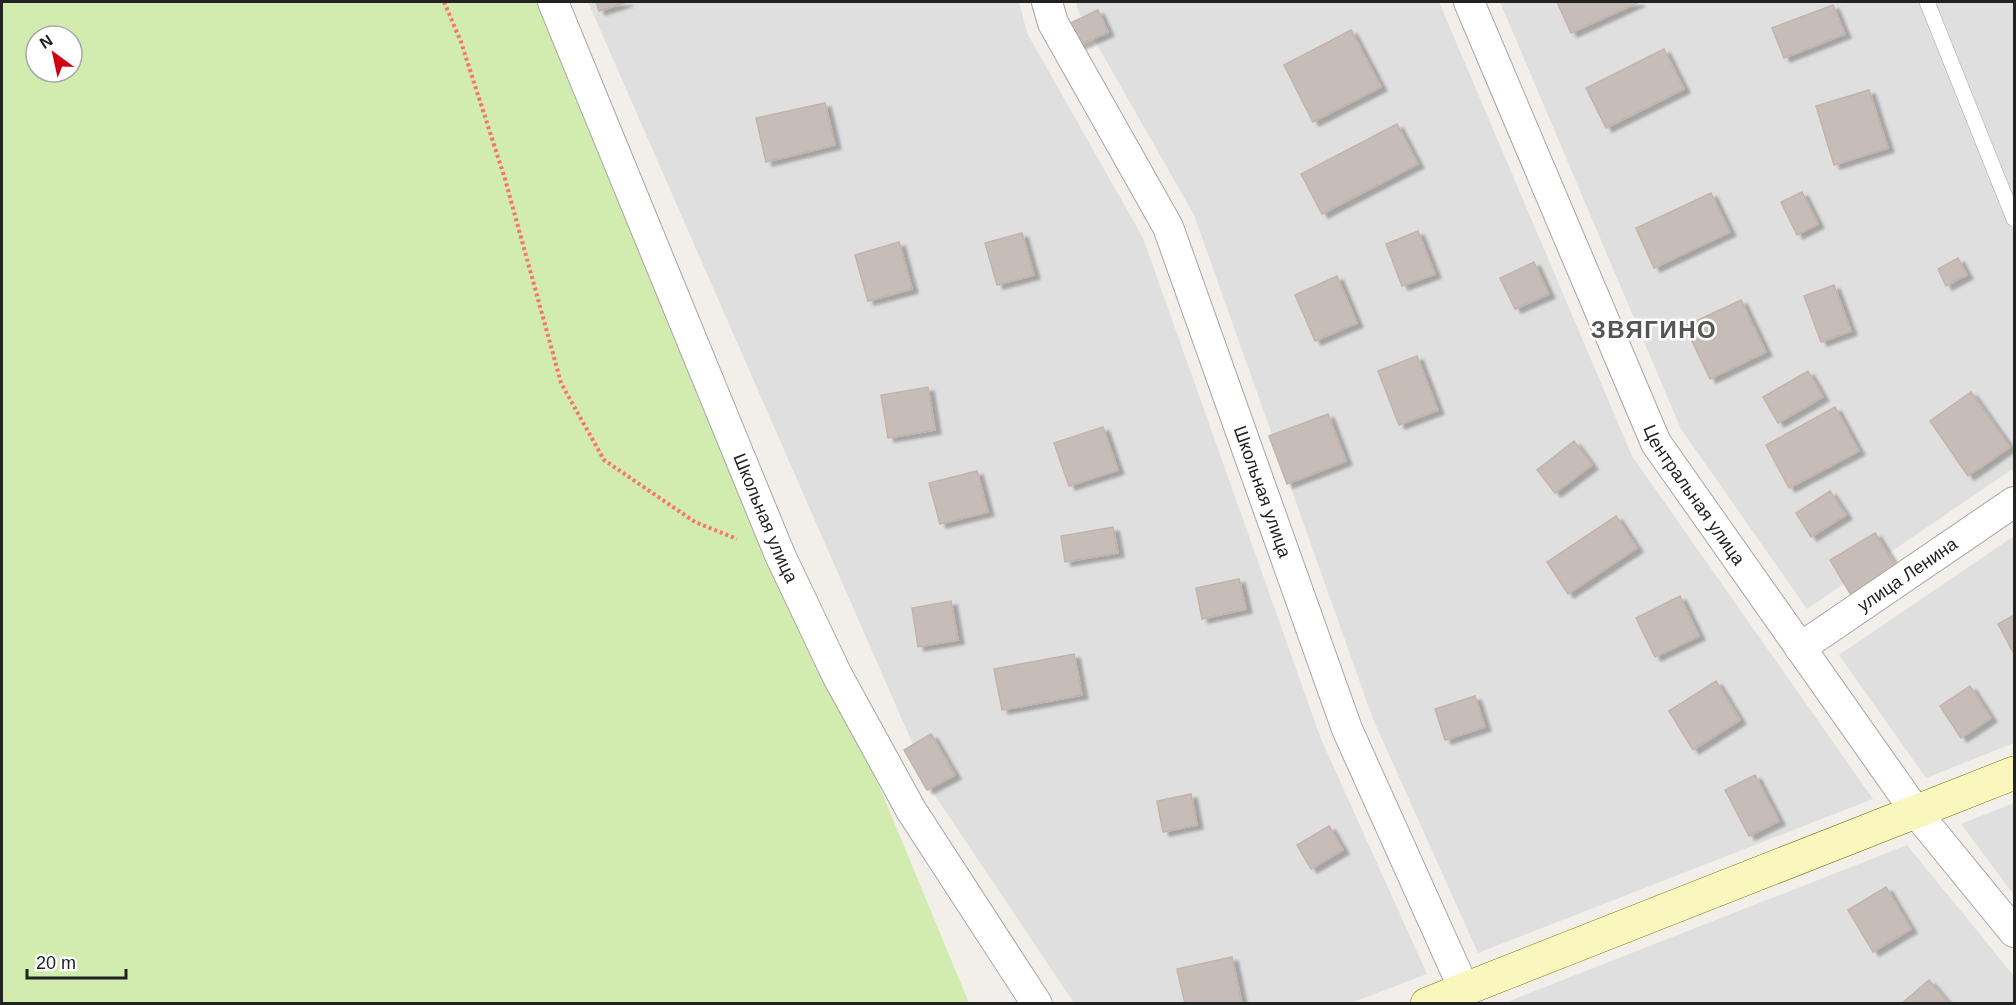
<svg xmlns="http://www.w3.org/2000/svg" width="2016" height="1005" font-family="Helvetica,sans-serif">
  <defs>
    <filter id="shadow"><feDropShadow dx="6" dy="4" stdDeviation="1.5" flood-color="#0004"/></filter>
  </defs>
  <rect width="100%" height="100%" fill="#f2eee9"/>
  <path fill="#e0dfdf" d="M 588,2 L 1019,2 L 1027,33 L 1143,238 L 1321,739 L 1427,974 L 1351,1003 L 1074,1003 L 936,797 Z
    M 1076,2 L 1439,2 L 1632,456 L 1873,799 L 1478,953 L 1373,719 L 1194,215 L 1079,13 Z
    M 1500,2 L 2014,2 L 2014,468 L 1807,609 L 1681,429 Z
    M 2014,536 L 2014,743 L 1926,778 L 1839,655 Z
    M 2014,803 L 2014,895 L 1961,824 Z
    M 1907,845 L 2014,976 L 2014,1003 L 1502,1004 Z"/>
  <path fill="#d2ebaf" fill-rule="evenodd" d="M 2,2 L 554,2 L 969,1003 L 2,1004 ZM 36,36 L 72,36 L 72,72 L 36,72 Z"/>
  <path fill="#c7bdb8" stroke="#c4b3aa" stroke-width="1.5" filter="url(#shadow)" d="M 596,2 L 627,2 L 599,11 Z
    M 1557,2 L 1639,2 L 1571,33 Z
    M 1833,5 L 1845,34 L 1784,58 L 1772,28 Z
    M 1098,10 L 1108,32 L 1072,48 L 1062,27 Z
    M 1351,30 L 1381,87 L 1313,122 L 1284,65 Z
    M 1664,49 L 1684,89 L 1606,128 L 1586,88 Z
    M 1869,90 L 1888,148 L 1834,165 L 1816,106 Z
    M 825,103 L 835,145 L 766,162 L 756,118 Z
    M 1397,124 L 1418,164 L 1322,214 L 1301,174 Z
    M 1802,192 L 1818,224 L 1797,235 L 1781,202 Z
    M 1711,193 L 1730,232 L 1654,268 L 1636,228 Z
    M 1418,231 L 1435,274 L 1402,286 L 1386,244 Z
    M 1022,233 L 1034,275 L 997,285 L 985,243 Z
    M 899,242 L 912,289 L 868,301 L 855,255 Z
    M 1958,258 L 1967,275 L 1946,286 L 1938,269 Z
    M 1534,262 L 1549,294 L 1515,309 L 1500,278 Z
    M 1337,276 L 1357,323 L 1315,341 L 1295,295 Z
    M 1834,285 L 1851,331 L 1821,342 L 1804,296 Z
    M 1741,300 L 1766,352 L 1710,379 L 1685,326 Z
    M 1417,356 L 1438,410 L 1399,425 L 1378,371 Z
    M 1808,371 L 1823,397 L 1778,423 L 1763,397 Z
    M 928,387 L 935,430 L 888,438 L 881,395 Z
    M 1971,392 L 2010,447 L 1968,476 L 1930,421 Z
    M 1835,407 L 1859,451 L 1789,488 L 1766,445 Z
    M 1328,414 L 1346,461 L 1287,484 L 1269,436 Z
    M 1103,427 L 1118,470 L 1069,486 L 1054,443 Z
    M 1574,441 L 1592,465 L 1555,493 L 1537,470 Z
    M 977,471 L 988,512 L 940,524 L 929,483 Z
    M 1830,491 L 1846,515 L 1811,537 L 1796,513 Z
    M 1616,516 L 1637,548 L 1568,594 L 1547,562 Z
    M 1113,527 L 1118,553 L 1065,562 L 1061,536 Z
    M 1875,533 L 1896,567 L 1851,595 L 1830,560 Z
    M 1239,579 L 1246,609 L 1202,619 L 1196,588 Z
    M 1680,596 L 1699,636 L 1655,657 L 1636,618 Z
    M 951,601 L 958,640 L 918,647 L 912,608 Z
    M 2014,615 L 2014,654 L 1998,624 Z
    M 1074,654 L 1082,695 L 1002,710 L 994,669 Z
    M 1716,681 L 1740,720 L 1693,750 L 1669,711 Z
    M 1970,686 L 1991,718 L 1961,738 L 1940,706 Z
    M 1475,696 L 1485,727 L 1445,740 L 1435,709 Z
    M 931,734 L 955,775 L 927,790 L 904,750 Z
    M 1755,775 L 1779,821 L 1749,836 L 1725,790 Z
    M 1191,794 L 1197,825 L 1163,832 L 1157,801 Z
    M 1329,826 L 1343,850 L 1311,869 L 1297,845 Z
    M 1886,887 L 1911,929 L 1873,952 L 1848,910 Z
    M 1232,957 L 1242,1004 L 1185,1004 L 1177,969 Z
    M 1929,980 L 1949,1004 L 1901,1004 Z"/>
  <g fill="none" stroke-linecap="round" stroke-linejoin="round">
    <defs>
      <path id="service" d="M 1927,2 L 2014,219"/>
      <g id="minor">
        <path id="s1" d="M 553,2 L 780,555 L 837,675 L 911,810 L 1037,1004"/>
        <path id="s2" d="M 1047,2 L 1053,23 L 1168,227 L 1347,729 L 1464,989"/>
        <path id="s3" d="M 1469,2 L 1656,443 L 1916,812 L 2014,932"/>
        <path id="s4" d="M 1800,648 L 2014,502"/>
      </g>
      <path id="secondary" d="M 1427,1004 L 2014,773"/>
    </defs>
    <use href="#service" stroke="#a6a6a6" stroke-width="16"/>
    <use href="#minor" stroke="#a6a6a6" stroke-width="32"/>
    <use href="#secondary" stroke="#7b7d05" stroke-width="34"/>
    <path stroke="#fa7271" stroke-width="4" stroke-dasharray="3 3" stroke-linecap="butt" d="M 444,2 L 461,42 L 505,179 L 561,383 L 604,460 L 695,522 L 737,539"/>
    <use href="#service" stroke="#fff" stroke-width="15"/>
    <use href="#minor" stroke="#fff" stroke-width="30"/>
    <use href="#secondary" stroke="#faf7be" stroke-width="33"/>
  </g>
  <g text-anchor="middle" stroke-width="5" stroke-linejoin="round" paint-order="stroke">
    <g font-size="18" fill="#222" stroke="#fff">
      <text dy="6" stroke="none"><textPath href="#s2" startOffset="537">Школьная улица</textPath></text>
      <text dy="6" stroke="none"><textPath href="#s3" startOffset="543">Центральная улица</textPath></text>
      <text dy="6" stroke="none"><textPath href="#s1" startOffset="558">Школьная улица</textPath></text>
      <text dy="6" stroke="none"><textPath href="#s4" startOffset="130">улица Ленина</textPath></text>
    </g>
    <g font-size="24" font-weight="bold" letter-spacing="1.5" fill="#555" stroke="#fff">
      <text x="1654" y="338">ЗВЯГИНО</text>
    </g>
  </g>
  <rect width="2016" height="1005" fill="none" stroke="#222222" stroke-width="6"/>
  <g transform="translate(54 54) rotate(327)"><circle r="28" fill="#ffffff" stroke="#a7a7a7" stroke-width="1.5"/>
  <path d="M0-4.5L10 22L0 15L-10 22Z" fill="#d30014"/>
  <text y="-9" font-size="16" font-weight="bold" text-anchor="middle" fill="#222222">N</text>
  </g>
  <path d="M27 969v9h99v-9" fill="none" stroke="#222222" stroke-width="3"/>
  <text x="36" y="969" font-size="18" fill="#222222" stroke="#ffffff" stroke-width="4.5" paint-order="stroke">20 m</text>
</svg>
